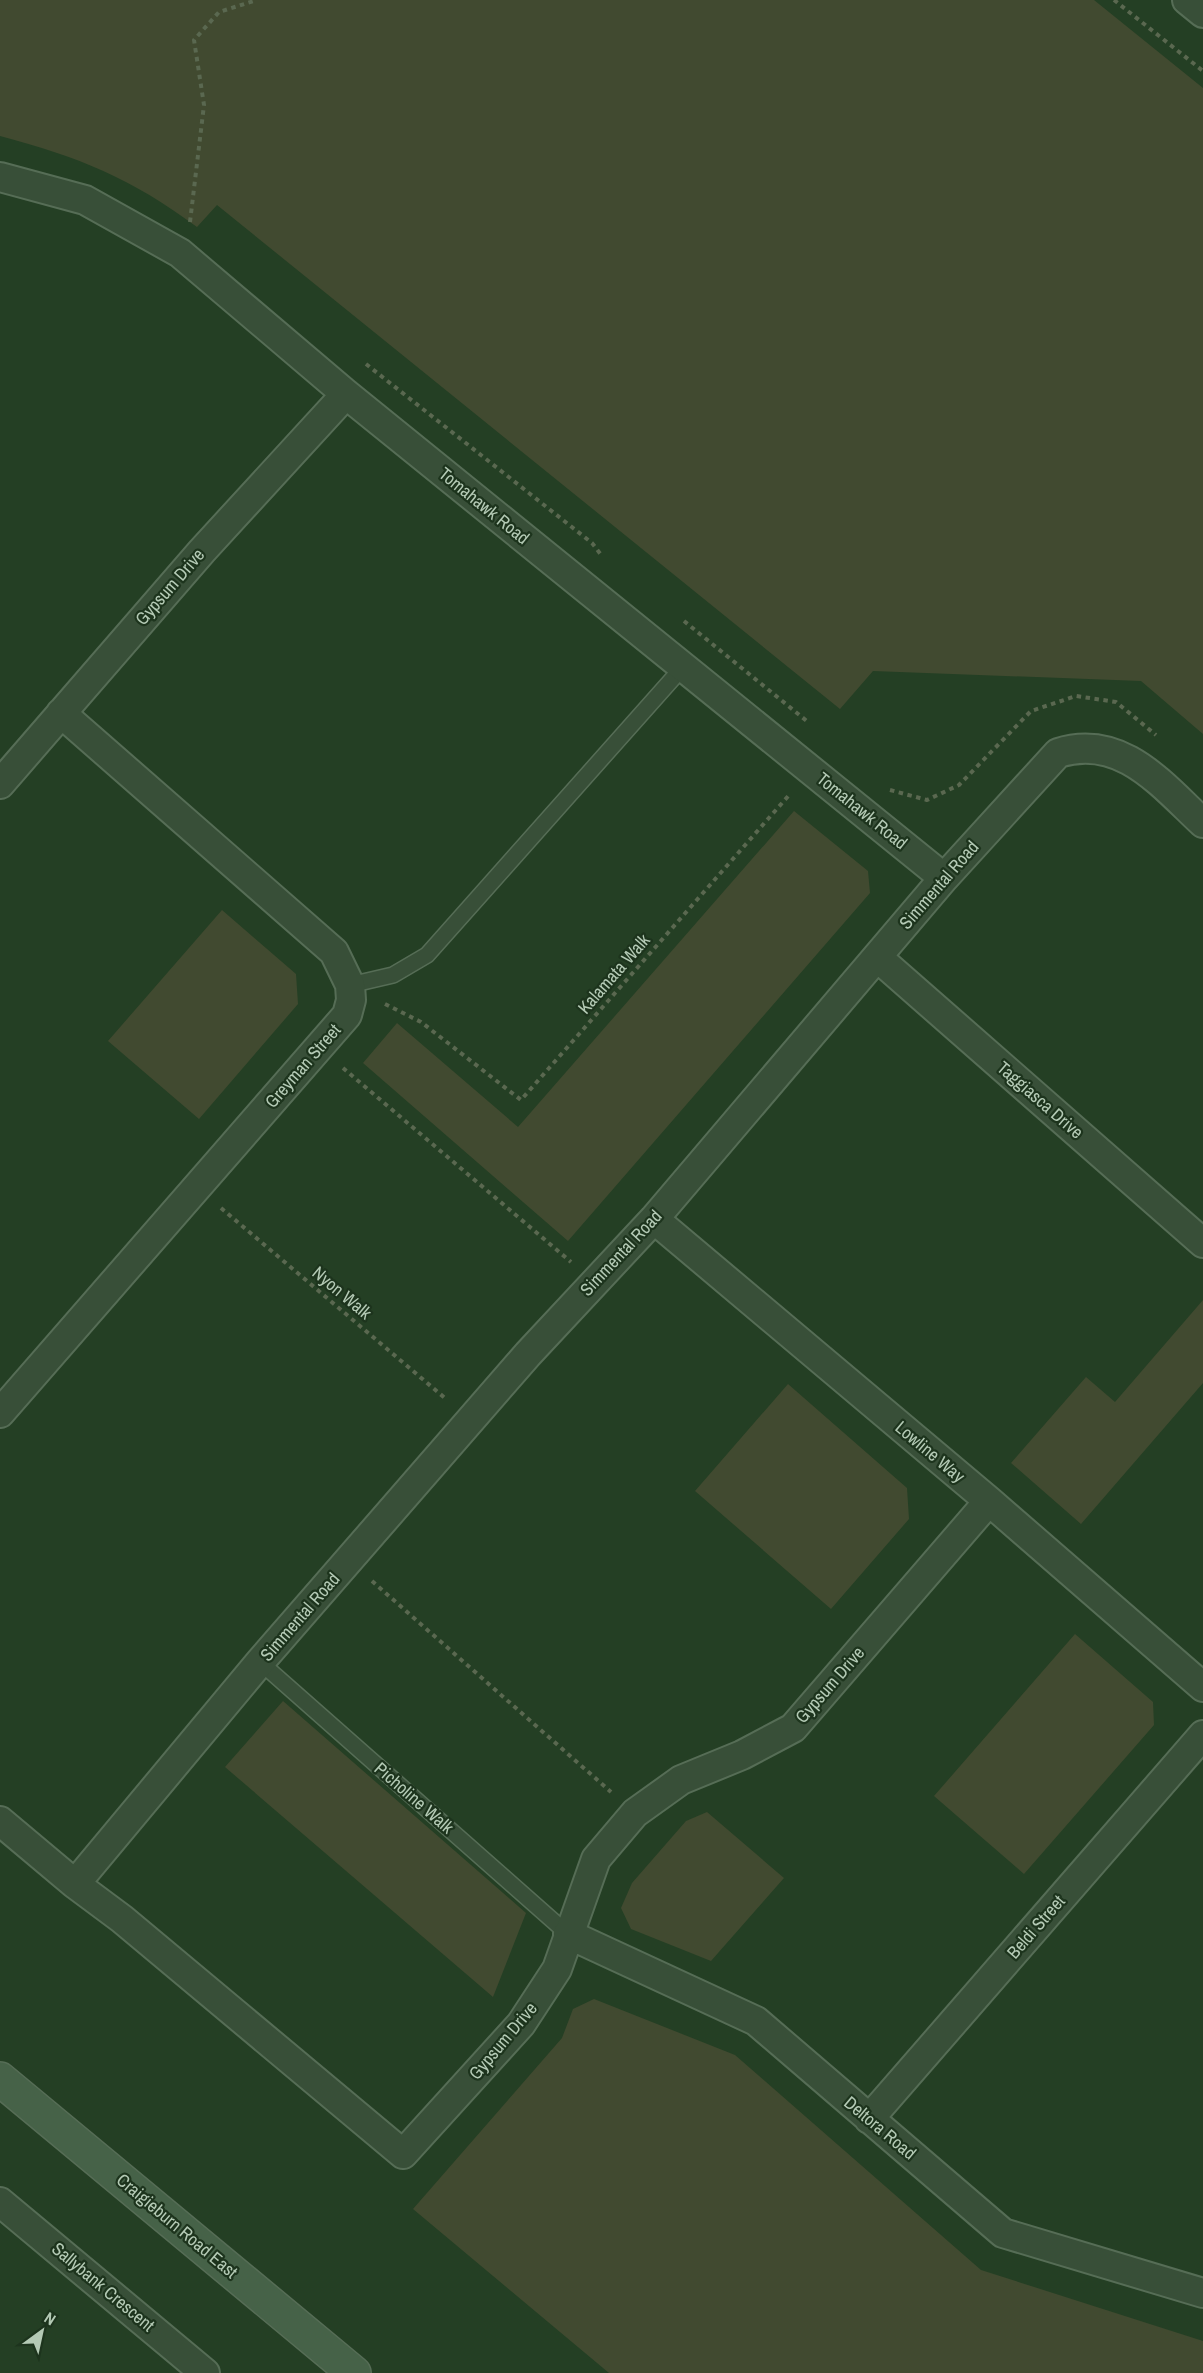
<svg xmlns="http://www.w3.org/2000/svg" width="1203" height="2373" font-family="'Archivo Narrow',sans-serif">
  <rect width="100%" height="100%" fill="#243f24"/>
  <path fill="#414a30" d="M 0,0 L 1094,0 L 1203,88 L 1203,734 L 1141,681 L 873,671 L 840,709 L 217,205 L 197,227 C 131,178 79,157 0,136 Z
    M 794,811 L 868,871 L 870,893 L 568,1241 L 363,1063 L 397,1023 L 518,1127 Z
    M 222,910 L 296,974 L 298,1004 L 199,1119 L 108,1041 Z
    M 1203,1300 L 1203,1383 L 1081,1524 L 1011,1463 L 1086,1377 L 1115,1402 Z
    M 788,1384 L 907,1488 L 909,1519 L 831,1609 L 695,1491 Z
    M 1075,1634 L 1153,1702 L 1154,1725 L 1024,1874 L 934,1796 Z
    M 283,1701 L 526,1913 L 493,1997 L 225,1767 Z
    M 707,1812 L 784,1878 L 711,1961 L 631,1929 L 621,1908 L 632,1883 L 686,1821 Z
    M 594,1999 L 735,2055 L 981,2270 L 1203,2341 L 1203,2373 L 609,2373 L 413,2209 L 562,2038 L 573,2009 Z"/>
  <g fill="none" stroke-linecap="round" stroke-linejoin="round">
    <defs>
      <path id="lane" d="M 350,985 L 393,975 L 427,955 L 683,667
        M 260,1662 L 568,1934"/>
      <path id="street" d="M 1187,0 L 1203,13
        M 0,177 L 85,200 L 180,253 L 346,394 L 944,878
        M 0,784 L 202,551 L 346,394
        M 877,957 L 1203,1243
        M 654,1219 L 989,1501 L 1203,1687
        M 0,1413 L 347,1015 L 351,1000 L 350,985 L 334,952 L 61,713
        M 0,1821 L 75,1884 L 122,1919 L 403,2154 L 521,2024 L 557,1969 L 596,1859 L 635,1813 L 681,1780 L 742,1755 L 793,1728 L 989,1501
        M 75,1884 L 260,1662 L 528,1354 L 654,1219 L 944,878 L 1058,753 C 1121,733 1161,784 1203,823
        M 568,1934 L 756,2021 L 1003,2233 L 1203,2293
        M 869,2119 L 1203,1735
        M 0,2202 L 205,2373"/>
      <path id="secondary" d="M 0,2079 L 354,2373"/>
    </defs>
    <use href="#lane" stroke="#566d56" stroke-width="18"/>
    <use href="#street" stroke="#566d56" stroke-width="32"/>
    <use href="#secondary" stroke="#566d56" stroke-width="36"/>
    <path stroke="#5a6850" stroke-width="4" stroke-dasharray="4.5 4.5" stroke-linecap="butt" d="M 1114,0 L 1203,71
      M 190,222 L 204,105 L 194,40 L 219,12 L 257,0
      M 366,364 L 592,543 L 602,556
      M 684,621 L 808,722
      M 890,790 L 927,800 L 959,785 L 1031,711 L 1076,696 L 1116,702 L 1156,735
      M 385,1004 L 421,1022 L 521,1100 L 790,794
      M 343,1068 L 571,1262
      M 221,1208 L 446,1399
      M 372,1581 L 611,1792"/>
    <use href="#lane" stroke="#384f38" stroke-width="15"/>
    <use href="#street" stroke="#384f38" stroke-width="28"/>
    <use href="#secondary" stroke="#466248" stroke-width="33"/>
  </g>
  <g text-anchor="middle" stroke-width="4.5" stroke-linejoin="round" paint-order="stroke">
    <g font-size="18" fill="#b4cab5" stroke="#1d341d">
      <text transform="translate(484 506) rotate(39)" y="6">Tomahawk Road</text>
      <text transform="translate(170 587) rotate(-49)" y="6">Gypsum Drive</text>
      <text transform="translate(862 811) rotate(39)" y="6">Tomahawk Road</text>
      <text transform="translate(939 885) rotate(-49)" y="6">Simmental Road</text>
      <text transform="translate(614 974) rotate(-49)" y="6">Kalamata Walk</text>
      <text transform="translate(303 1066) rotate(-49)" y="6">Greyman Street</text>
      <text transform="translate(1040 1100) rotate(41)" y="6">Taggiasca Drive</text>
      <text transform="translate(621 1253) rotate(-47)" y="6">Simmental Road</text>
      <text transform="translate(342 1293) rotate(40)" y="6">Nyon Walk</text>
      <text transform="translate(930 1452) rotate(40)" y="6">Lowline Way</text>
      <text transform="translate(300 1617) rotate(-49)" y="6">Simmental Road</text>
      <text transform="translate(830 1685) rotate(-49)" y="6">Gypsum Drive</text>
      <text transform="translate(414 1798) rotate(41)" y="6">Picholine Walk</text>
      <text transform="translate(1036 1927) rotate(-49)" y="6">Beldi Street</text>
      <text transform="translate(503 2041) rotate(-50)" y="6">Gypsum Drive</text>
      <text transform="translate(880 2128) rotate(40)" y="6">Deltora Road</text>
      <text transform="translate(177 2226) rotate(40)" y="6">Craigieburn Road East</text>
      <text transform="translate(103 2287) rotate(40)" y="6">Sallybank Crescent</text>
    </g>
  </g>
  <g transform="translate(42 2331) rotate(33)" stroke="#1d341d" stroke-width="4.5" paint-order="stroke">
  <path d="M0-4.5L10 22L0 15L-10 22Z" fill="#b4cab5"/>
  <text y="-9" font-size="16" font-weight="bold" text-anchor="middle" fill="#b4cab5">N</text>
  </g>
</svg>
